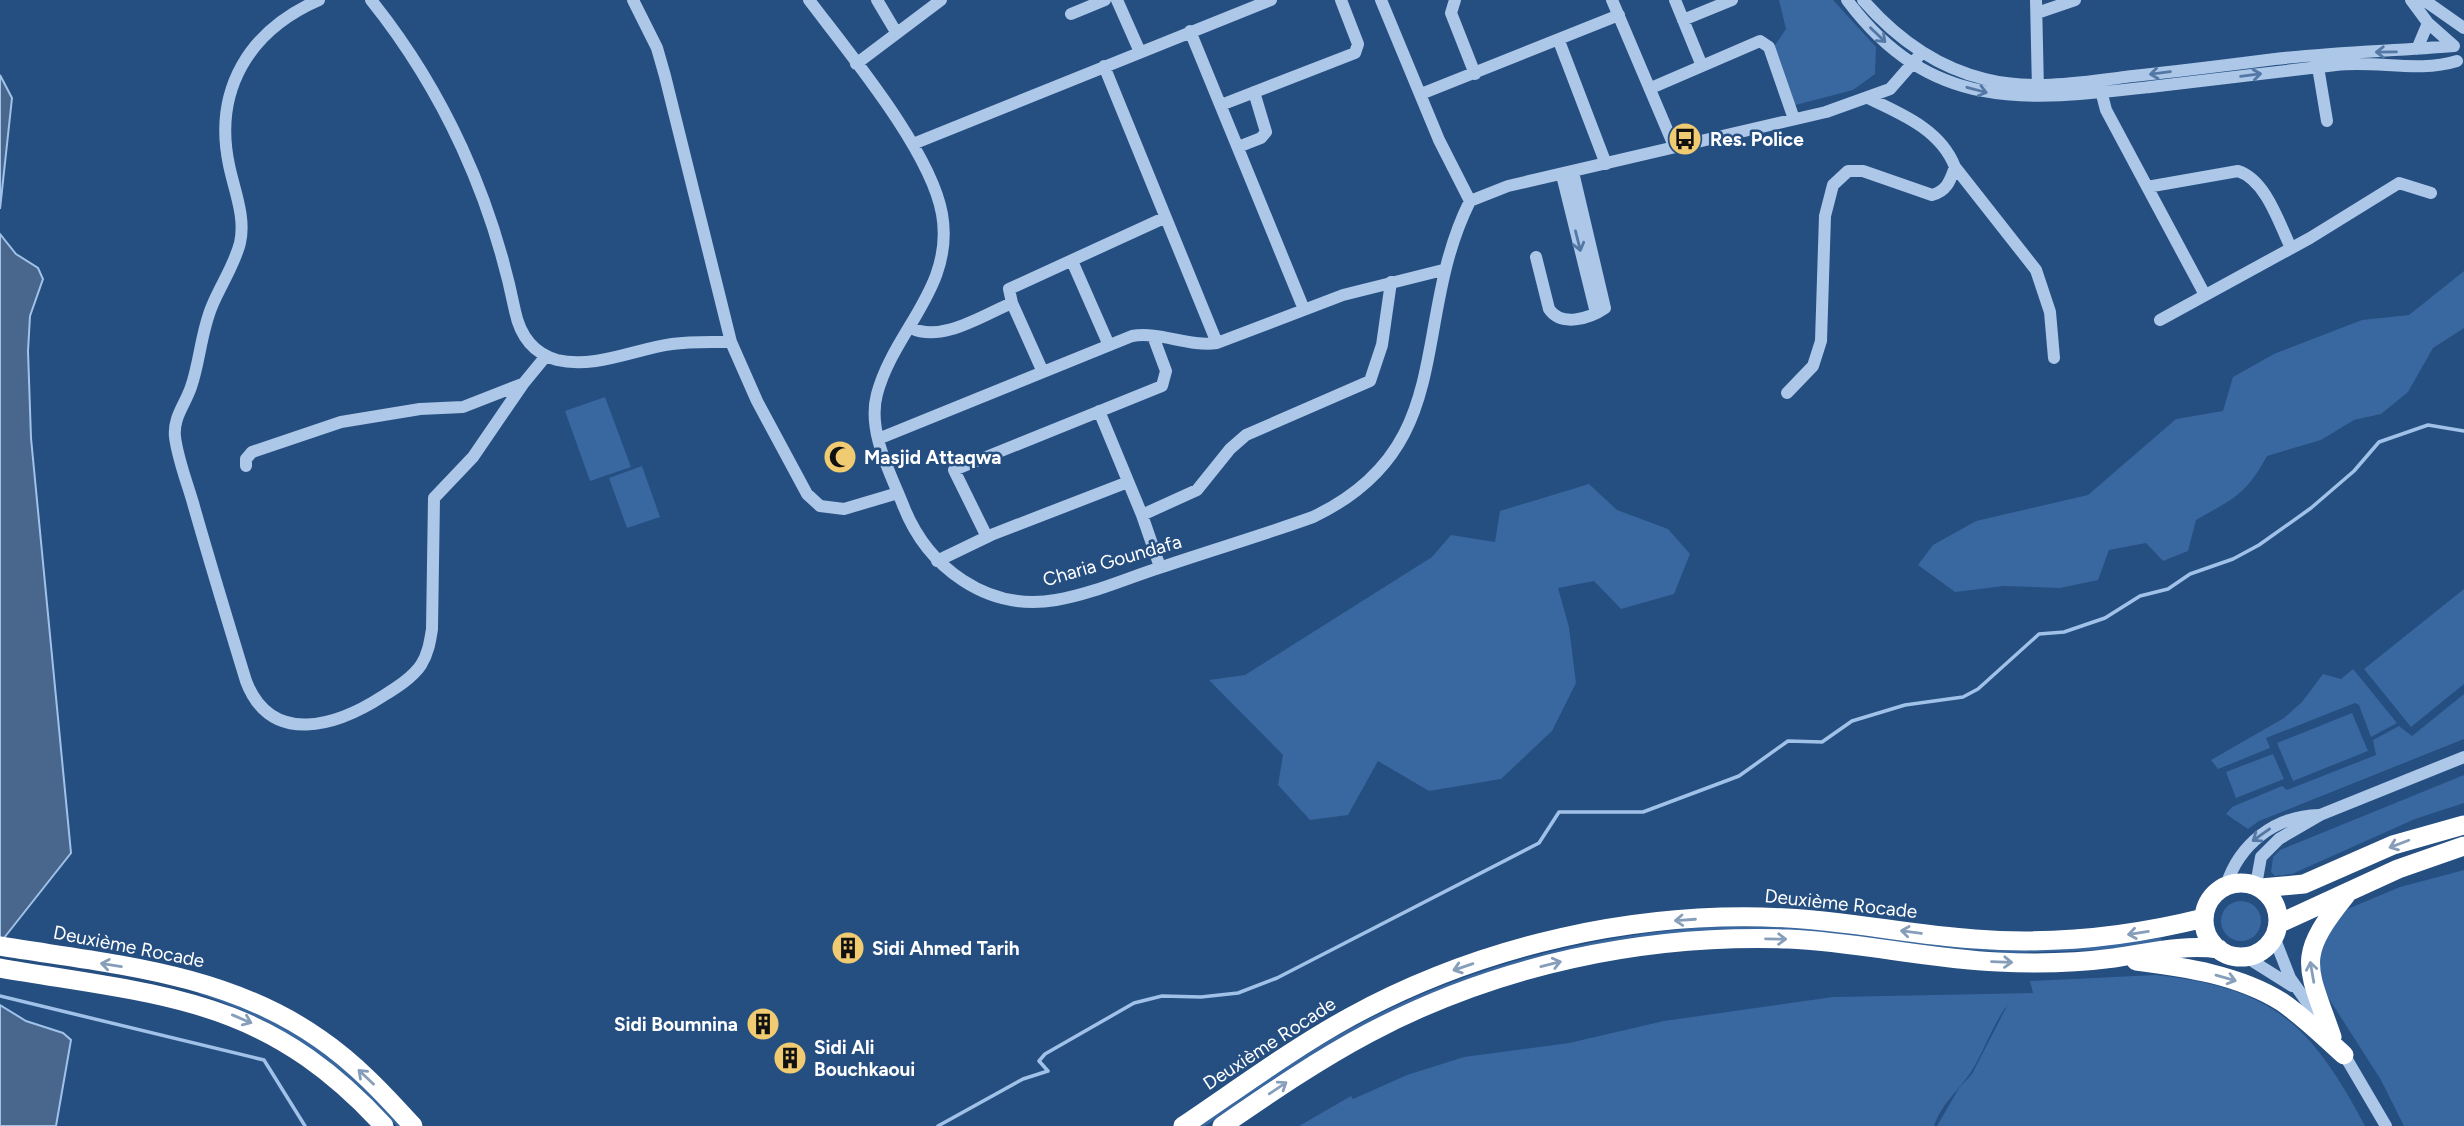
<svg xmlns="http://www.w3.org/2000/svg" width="2464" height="1126" font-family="Figtree,sans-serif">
  <rect width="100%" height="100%" fill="#254e81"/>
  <path fill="#39679f" d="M 1779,0 L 1833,0 L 1876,47 L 1875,74 L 1853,90 L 1792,106 L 1773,48 L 1786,29 Z
    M 2464,271 L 2464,328 L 2433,348 L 2408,392 L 2381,414 L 2354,420 L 2321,440 L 2267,456 C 2246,495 2233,499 2196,520 L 2188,551 L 2163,561 L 2146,543 L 2109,550 L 2098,580 L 2060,588 L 2004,586 L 1955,592 L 1918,565 L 1933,545 L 1976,521 L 2088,495 L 2176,419 L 2223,411 L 2233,377 L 2274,354 L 2362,320 L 2409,315 Z
    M 605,397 L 631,467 L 590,481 L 565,411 Z
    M 642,466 L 660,517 L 627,528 L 609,478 Z
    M 1589,484 L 1617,510 L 1668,529 L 1690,554 L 1674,594 L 1621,609 L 1594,581 L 1558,588 L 1569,627 L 1576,683 L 1552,731 L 1501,779 L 1429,791 L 1378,761 L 1348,815 L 1310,820 L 1278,785 L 1283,755 L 1209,680 L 1245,675 L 1432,557 L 1451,535 L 1495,542 L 1500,511 Z
    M 2464,589 L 2464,684 L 2411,727 L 2364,669 Z
    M 2353,669 L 2397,723 L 2371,737 L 2359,705 L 2355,703 L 2266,738 L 2270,748 L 2218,769 L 2211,760 L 2284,718 L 2302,702 L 2323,674 L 2341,679 Z
    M 2464,694 L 2464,739 L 2259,821 L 2248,829 L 2226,814 L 2232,807 L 2282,786 L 2287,790 L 2376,755 L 2373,740 L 2399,726 L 2412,736 Z
    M 2352,713 L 2368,751 L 2293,781 L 2277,743 Z
    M 2273,754 L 2284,779 L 2236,798 L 2226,772 Z
    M 2464,775 L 2464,803 L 2415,819 L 2292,874 L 2275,876 L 2271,872 L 2273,857 L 2280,850 Z
    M 2464,870 L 2464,1126 L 2404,1126 L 2381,1080 L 2324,991 L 2318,953 L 2338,913 L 2400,887 Z
    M2221 921a20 20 0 1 1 40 0a20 20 0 1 1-40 0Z
    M 1722,926 L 1808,928 L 1951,947 L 2011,950 L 2071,949 L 2161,938 L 2162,943 L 2102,950 L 2011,953 L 1722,930 L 1637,937 L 1581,947 L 1517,964 L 1329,1045 L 1205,1126 L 1199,1126 C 1241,1097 1283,1067 1328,1041 C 1449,971 1583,934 1722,926 Z
    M 2155,975 C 2272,987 2311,1024 2365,1126 L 1937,1126 L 1959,1088 L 1972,1074 L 2008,1004 C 1992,1025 1985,1050 1971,1072 C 1959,1090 1942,1103 1934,1126 L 1299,1126 L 1351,1096 L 1353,1099 L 1407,1075 L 1464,1057 L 1569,1043 L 1664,1021 L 1833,997 L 2033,993 L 2030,981 Z
    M 200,991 C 224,1000 248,1008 271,1019 C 322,1043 362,1085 401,1126 L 397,1126 C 339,1065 280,1020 199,994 Z"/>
  <path fill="#49678c" stroke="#a1c2e8" stroke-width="2" d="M 0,75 L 12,98 L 0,209 Z
    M 0,234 L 16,254 L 38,268 L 43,279 L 30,316 L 28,351 L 31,438 L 71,853 L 0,943 Z
    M 0,1005 L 26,1021 L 63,1033 L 71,1040 L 56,1126 L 0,1126 Z"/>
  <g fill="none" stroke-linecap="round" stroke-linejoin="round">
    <path stroke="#a1c2e8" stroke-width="3.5" d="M 0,996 L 264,1060 L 305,1126
      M 938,1126 L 1023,1079 L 1048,1071 L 1039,1061 L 1045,1054 L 1134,1003 L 1162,996 L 1201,997 L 1238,993 L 1277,978 L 1539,843 L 1559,812 L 1643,812 L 1739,776 L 1788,741 L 1822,742 L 1852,721 L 1905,705 L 1963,697 L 1978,689 L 2039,634 L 2064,632 L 2105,618 L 2140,596 L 2168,589 L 2190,574 L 2233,559 L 2259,545 L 2311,508 L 2354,471 L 2379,442 L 2428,425 L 2464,431"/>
    <path stroke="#acc7e7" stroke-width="12" d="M 319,0 C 250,30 213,89 229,165 C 234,190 246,217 240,243 C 234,266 221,284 212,306 C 201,332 200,361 191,387 C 185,405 173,417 175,437 C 178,460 187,482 193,503 C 210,563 228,622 246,681 C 271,747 337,726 383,696 C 396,688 412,678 421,665 C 428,654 430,642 432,629 L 434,498 L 473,457 L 523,384 L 546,356
      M 371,0 C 444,91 492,198 515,311 C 520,335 532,353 557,360 C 595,369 635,349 672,344 C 692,341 711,342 731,342
      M 633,0 L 657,48 L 665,76 L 731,342 L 757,401 L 807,494 L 820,506 L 844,509 L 898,493
      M 809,0 C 849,53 931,151 942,214 C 955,287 894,330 877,394 C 867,431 890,472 903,505 C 927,567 987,612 1056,600 C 1092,594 1127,578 1162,567 C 1212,550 1263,535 1313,517 C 1460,447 1409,323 1470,201
      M 877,0 L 896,32
      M 1117,0 L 1140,52
      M 1381,0 L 1439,140 L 1470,201
      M 1455,0 L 1451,13 L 1475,74
      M 1612,0 L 1674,146
      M 1675,0 L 1702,66
      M 1847,0 C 1931,113 2027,101 2150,87 C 2212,80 2274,72 2336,65 C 2376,60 2418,73 2457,61
      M 1863,0 C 1896,38 1936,67 1985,79 C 2032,91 2085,82 2133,76 C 2180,71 2228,65 2275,59 C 2335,52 2394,51 2454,46
      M 2036,0 L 2038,90
      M 2411,0 L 2428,23 L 2454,46
      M 2424,0 L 2464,28
      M 2037,13 L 2075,0
      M 1071,14 L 1105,0
      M 1683,20 L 1732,0
      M 1190,31 L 1303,307
      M 1559,41 L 1606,164
      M 2417,49 L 2428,23
      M 856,64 L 941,0
      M 1104,66 L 1217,343
      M 2318,67 L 2327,121
      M 2100,87 L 2106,110 L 2205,295
      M 1651,88 L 1760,41 L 1769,47 L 1794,119
      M 1421,94 L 1619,15
      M 1221,105 L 1355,53 L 1358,44 L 1341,0
      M 913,144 L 1271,0
      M 1238,147 L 1261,138 L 1266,132 L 1254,92
      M 1955,167 L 2036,270 L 2050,312 L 2054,358
      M 1562,175 L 1596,313
      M 2147,187 L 2238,171 C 2266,180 2279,223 2291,248
      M 1470,201 L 1508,186 L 1826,112 L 1890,89 L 1918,57
      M 1536,257 L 1549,309 C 1561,327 1589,319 1605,308 L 1573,172
      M 1072,261 L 1108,343
      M 2160,320 L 2310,238 L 2399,183 L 2431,193
      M 911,328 C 942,343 983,315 1012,303
      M 1042,370 L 1012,303 L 1009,289 L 1164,218
      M 1787,393 L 1813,366 L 1821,341 L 1825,216 L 1833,185 L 1848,171 L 1863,171 L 1932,195 C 1947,191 1950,181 1955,167 C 1941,130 1902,114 1868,98
      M 1099,411 L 1142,515 L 1160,567
      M 878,439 L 1132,336 C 1160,331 1188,347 1217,343 L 1343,295 L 1443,270
      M 246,466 L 246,459 L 252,452 L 341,422 L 420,409 L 463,407 L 522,384
      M 1142,515 L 1197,490 L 1230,449 L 1246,435 L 1370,381 L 1382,345 L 1391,282
      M 987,537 L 954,470 L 1162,386 L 1166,371 L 1153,336
      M 937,561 L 991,535 L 1128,482
      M 2256,885 L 2261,857 L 2279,839 L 2320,815 L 2464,757
      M 2226,886 C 2239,844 2275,816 2319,815
      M 2274,937 L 2290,978 L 2321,1022
      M 2246,957 L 2292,986
      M 2342,1051 L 2386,1126"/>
    <path stroke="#fff" stroke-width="19" d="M2204 920a37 37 0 1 1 74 0a37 37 0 1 1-74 0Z
      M 2261,888 L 2304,884 L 2393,845 L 2464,825
      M 2278,924 L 2398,869 L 2464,846
      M 0,946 C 110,964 225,972 320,1039 C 355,1063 384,1094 413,1126
      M 2136,961 C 2185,967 2239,975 2282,1002 C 2304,1017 2324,1037 2344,1055
      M 0,968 C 163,996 265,996 384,1126
      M 2332,1037 C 2307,965 2295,958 2346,895
      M 1183,1126 C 1238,1089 1292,1049 1350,1017 C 1482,945 1637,910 1787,918 C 1850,921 1912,935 1975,939 C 2053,945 2128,937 2204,918
      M 1222,1126 C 1270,1093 1318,1060 1369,1033 C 1497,965 1644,934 1788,939 C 1859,942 1927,959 1998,962 C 2037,964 2076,963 2114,958 C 2149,953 2183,944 2219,949"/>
  </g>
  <defs><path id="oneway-shaft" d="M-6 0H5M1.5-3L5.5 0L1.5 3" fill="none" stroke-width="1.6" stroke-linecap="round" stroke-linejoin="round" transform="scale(1.75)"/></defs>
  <g stroke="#5478a5">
    <use href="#oneway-shaft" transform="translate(1878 35) rotate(44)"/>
    <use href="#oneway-shaft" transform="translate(2386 52) rotate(179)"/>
    <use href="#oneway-shaft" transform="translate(2160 73) rotate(173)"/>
    <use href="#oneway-shaft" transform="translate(2251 75) rotate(-7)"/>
    <use href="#oneway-shaft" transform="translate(1977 90) rotate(15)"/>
    <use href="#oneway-shaft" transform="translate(1578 241) rotate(76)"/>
    <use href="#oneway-shaft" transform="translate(2261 835) rotate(145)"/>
  </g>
  <g stroke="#879eba">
    <use href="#oneway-shaft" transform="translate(2399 844) rotate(159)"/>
    <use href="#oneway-shaft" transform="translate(1685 920) rotate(176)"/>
    <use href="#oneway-shaft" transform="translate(1911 932) rotate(-172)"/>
    <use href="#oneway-shaft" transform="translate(2138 933) rotate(171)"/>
    <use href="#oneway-shaft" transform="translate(1776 939) rotate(1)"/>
    <use href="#oneway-shaft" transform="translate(2002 962) rotate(2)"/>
    <use href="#oneway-shaft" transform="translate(1551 964) rotate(-14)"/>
    <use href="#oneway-shaft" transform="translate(111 965) rotate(-171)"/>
    <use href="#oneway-shaft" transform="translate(1463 967) rotate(161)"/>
    <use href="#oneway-shaft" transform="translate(2312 972) rotate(-100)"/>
    <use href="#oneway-shaft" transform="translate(2226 978) rotate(16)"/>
    <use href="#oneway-shaft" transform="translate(242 1019) rotate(23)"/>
    <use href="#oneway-shaft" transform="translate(366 1077) rotate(-137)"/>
    <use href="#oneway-shaft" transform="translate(1278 1088) rotate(-34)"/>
  </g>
  <defs>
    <symbol id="bus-disc" viewBox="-11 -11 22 22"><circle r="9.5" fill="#f1cb71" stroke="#254e81"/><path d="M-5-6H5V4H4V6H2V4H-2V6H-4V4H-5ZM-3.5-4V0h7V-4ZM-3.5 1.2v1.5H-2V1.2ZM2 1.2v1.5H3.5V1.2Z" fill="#111"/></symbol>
    <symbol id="mosque-disc" viewBox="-11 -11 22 22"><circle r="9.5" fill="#f1cb71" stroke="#254e81"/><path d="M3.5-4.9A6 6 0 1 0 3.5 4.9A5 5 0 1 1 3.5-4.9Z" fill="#111"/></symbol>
    <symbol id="building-disc" viewBox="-11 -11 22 22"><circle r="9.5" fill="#f1cb71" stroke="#254e81"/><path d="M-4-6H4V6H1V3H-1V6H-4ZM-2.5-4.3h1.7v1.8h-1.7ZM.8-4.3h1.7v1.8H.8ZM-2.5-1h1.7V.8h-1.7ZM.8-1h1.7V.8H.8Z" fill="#111"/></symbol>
  </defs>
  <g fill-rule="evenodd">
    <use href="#bus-disc" x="1666" y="120" width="38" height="38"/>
    <use href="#mosque-disc" x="821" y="438" width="38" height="38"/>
    <use href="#building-disc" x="829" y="929" width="38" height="38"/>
    <use href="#building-disc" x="744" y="1005" width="38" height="38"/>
    <use href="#building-disc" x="771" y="1039" width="38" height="38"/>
  </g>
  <g text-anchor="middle" stroke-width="5" stroke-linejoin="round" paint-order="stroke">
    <g font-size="19" font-weight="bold" fill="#fff" stroke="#254e81" text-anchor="start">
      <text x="1710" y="146">Res. Police</text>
      <text x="864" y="464">Masjid Attaqwa</text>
      <text x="872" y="955">Sidi Ahmed Tarih</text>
      <text x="738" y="1031" text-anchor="end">Sidi Boumnina</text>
      <text x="814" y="1054">Sidi Ali<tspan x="814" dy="22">Bouchkaoui</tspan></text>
    </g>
    <g font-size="19" fill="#fff" stroke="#254e81">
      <text transform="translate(1112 560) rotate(-16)" y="7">Charia Goundafa</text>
      <text transform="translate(1841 903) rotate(6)" y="7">Deuxième Rocade</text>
      <text transform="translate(129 946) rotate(11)" y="7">Deuxième Rocade</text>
      <text transform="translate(1269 1043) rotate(-33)" y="7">Deuxième Rocade</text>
    </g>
  </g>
</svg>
